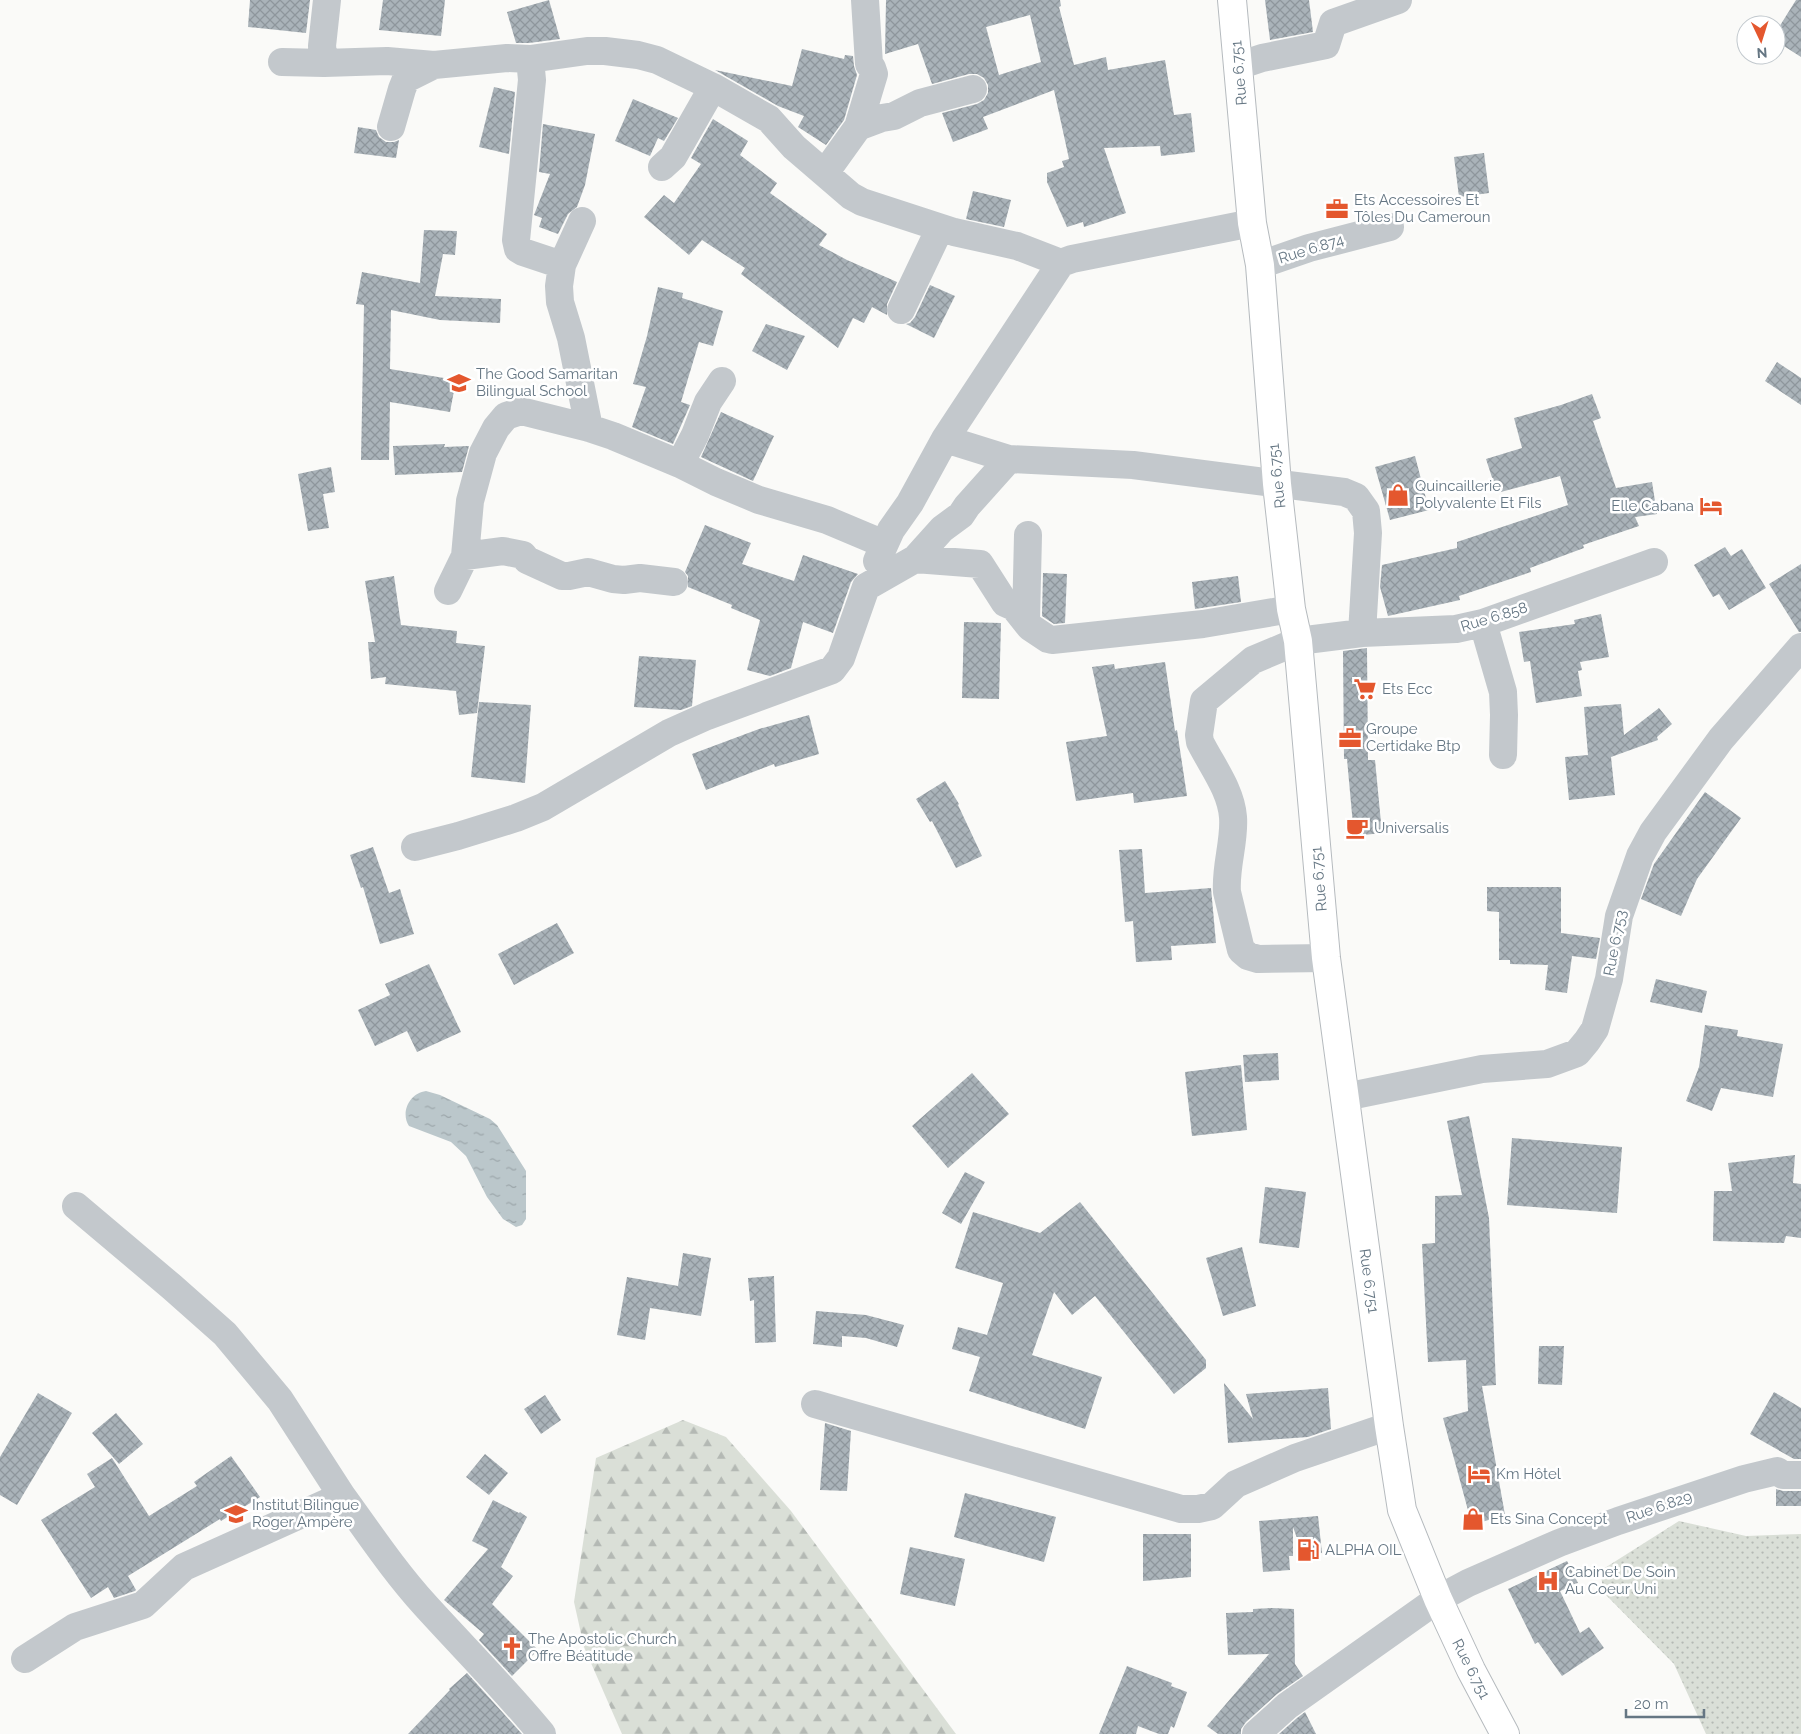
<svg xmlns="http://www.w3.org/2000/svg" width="1801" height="1734" font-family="Raleway,sans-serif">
  <defs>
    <pattern id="grass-dots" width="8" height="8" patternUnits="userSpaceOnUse" patternTransform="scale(1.25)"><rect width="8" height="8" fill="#dadfd7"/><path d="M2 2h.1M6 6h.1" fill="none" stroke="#b4b9b4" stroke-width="1.8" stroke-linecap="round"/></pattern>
    <pattern id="forest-firs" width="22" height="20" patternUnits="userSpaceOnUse" patternTransform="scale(1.25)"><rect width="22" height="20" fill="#dadfd7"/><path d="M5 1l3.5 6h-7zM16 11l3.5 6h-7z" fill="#b4b9b4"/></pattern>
    <pattern id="water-ripples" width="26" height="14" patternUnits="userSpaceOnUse" patternTransform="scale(1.25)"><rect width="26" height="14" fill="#bbc7cb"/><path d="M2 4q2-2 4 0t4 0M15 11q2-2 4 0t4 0" fill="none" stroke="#9ca6aa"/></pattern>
    <pattern id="building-cross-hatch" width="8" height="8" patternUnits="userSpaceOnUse" patternTransform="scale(1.25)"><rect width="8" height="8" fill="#aab3b9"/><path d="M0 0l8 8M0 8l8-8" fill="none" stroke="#8e969c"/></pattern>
  </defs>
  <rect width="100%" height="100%" fill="#fafaf8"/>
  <path fill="url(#grass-dots)" d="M 1679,1521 L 1746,1536 L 1801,1534 L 1801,1734 L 1706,1734 L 1674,1664 L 1604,1593 L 1600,1571 Z"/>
  <path fill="url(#forest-firs)" d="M 683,1420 L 726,1437 L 791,1511 L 956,1734 L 622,1734 L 584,1647 L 574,1602 L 596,1458 Z"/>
  <path fill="url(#water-ripples)" d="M 426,1091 L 440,1095 L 490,1119 L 497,1125 L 526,1171 L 526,1219 L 522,1225 L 516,1227 L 503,1219 L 487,1197 L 466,1156 L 451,1142 L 409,1126 C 400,1112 410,1093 426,1091 Z"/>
  <path fill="url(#building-cross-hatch)" fill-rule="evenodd" d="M 250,0 L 310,0 L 306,33 L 248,27 Z
    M 383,0 L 445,0 L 441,36 L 379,30 Z
    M 549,0 L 560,39 L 529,43 L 516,43 L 507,12 Z
    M 886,0 L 1060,0 L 1061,6 L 1059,7 L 1074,65 L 1106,57 L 1108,70 L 1165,60 L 1174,115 L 1191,113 L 1195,152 L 1161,156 L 1160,146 L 1104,148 L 1126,213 L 1084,227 L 1083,222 L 1067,227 L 1047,182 L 1047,173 L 1064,167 L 1062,161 L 1069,159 L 1054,90 L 983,117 L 988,129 L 953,142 L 942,113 L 977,104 L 984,100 L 988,93 L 988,85 L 984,78 L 977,74 L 969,74 L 932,84 L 918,44 L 885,54 ZM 1030,15 L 1041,62 L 999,75 L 986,27 Z
    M 1265,0 L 1309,0 L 1313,32 L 1270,40 Z
    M 1796,0 L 1801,0 L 1801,57 L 1776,41 L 1776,32 Z
    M 802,49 L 844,59 L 845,55 L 853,56 L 854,66 L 857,75 L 844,120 L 826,145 L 798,127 L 804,116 L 778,106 L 715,70 L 792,86 Z
    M 494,87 L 515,92 L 509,154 L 479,147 Z
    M 633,99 L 678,118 L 664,141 L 658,138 L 650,156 L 615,141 Z
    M 713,119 L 748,141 L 740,155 L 777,183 L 770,193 L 827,234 L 819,245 L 847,260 L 897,282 L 887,304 L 887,315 L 872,307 L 864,323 L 853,318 L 838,348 L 741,274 L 745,268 L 702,240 L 689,255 L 644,217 L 664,195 L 674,203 L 701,164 L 691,158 Z
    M 543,124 L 595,134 L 585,185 L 577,207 L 568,214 L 558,234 L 539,227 L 542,218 L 534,215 L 550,174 L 539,172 Z
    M 358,127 L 376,130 L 379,137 L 386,142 L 394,142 L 399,140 L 396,158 L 354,153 Z
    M 1484,153 L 1489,193 L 1459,197 L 1454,157 Z
    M 973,191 L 1011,200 L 1004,227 L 966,219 Z
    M 424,230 L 457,231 L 455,255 L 443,254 L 435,296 L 501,299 L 500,323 L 440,320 L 391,310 L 390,369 L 456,380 L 450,412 L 390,402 L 389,460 L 361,460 L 364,305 L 356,304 L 362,272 L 420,283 Z
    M 930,285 L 955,296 L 934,338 L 906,324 L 910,323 L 915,317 Z
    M 658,287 L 683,293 L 682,298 L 723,311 L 713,346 L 699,342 L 681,402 L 690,405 L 673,444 L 632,427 L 646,387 L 633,384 L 647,336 Z
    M 766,324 L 805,336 L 787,370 L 752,351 Z
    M 1777,362 L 1801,378 L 1801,405 L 1765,381 Z
    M 1592,394 L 1601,418 L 1593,421 L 1616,488 L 1652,482 L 1657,514 L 1635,517 L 1639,526 L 1583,545 L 1584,548 L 1530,568 L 1531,572 L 1459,596 L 1460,600 L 1388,616 L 1380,587 L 1382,565 L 1457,548 L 1457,542 L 1568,505 L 1560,476 L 1497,493 L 1486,459 L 1522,448 L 1514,418 L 1561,405 Z
    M 721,412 L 774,436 L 753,481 L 701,457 Z
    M 445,444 L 444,447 L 469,446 L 462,472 L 395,475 L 393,446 Z
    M 1415,456 L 1429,510 L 1390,520 L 1375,467 Z
    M 331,467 L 335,492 L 323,494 L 329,528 L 308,531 L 298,474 Z
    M 705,525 L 751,543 L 742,564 L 794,581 L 803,555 L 858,574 L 851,582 L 833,633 L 803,622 L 791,668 L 770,676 L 747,670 L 760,620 L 731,608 L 732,605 L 688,587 L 688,576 L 685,572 Z
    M 1725,547 L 1731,556 L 1742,549 L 1766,588 L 1729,610 L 1719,594 L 1713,597 L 1694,565 Z
    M 1801,564 L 1801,632 L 1799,632 L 1769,584 Z
    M 1043,573 L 1067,574 L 1065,623 L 1054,624 L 1042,616 Z
    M 394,576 L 401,625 L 457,631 L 456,643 L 485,646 L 477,713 L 459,715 L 456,691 L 385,684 L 386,677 L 371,679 L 368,642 L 375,642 L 365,581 Z
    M 1238,576 L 1241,602 L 1195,609 L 1192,582 Z
    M 1601,614 L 1609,657 L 1580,662 L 1582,670 L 1578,671 L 1582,696 L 1536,703 L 1530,661 L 1524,662 L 1519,632 L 1575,624 L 1574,620 Z
    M 964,622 L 1001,623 L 999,699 L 962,698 Z
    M 1367,648 L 1368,760 L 1375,760 L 1382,833 L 1354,836 L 1347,759 L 1344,759 L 1343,651 Z
    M 639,656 L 696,660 L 692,706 L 681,710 L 634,707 Z
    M 1165,662 L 1175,731 L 1177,730 L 1187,796 L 1134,803 L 1133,793 L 1076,801 L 1066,742 L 1107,736 L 1092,667 L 1114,664 L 1115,669 Z
    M 479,702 L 531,705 L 525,783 L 471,777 Z
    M 1621,704 L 1624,735 L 1659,708 L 1672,724 L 1657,737 L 1658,740 L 1611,757 L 1615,795 L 1569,800 L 1565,757 L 1588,755 L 1584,707 Z
    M 809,715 L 819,754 L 775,767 L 774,764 L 706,790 L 692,754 L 759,729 Z
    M 945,781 L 959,804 L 958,805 L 982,856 L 956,868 L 932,821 L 930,822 L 916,799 Z
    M 1705,792 L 1741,818 L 1697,879 L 1681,916 L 1641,899 L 1654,864 Z
    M 373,847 L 389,893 L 400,889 L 414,934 L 380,944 L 363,887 L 361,888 L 350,855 Z
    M 1142,849 L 1145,893 L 1211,888 L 1216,943 L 1171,946 L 1172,960 L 1136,962 L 1133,921 L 1125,922 L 1119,850 Z
    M 1487,887 L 1561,887 L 1561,933 L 1600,938 L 1596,959 L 1572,956 L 1567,993 L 1545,990 L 1548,965 L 1510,964 L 1510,960 L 1499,960 L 1499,912 L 1487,911 Z
    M 557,923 L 574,953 L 514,985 L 498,954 Z
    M 429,964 L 461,1032 L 417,1052 L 407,1031 L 375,1046 L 358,1010 L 390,995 L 385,984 Z
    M 1656,979 L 1707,991 L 1702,1013 L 1650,1002 Z
    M 1705,1025 L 1738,1030 L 1737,1036 L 1783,1044 L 1773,1097 L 1721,1088 L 1712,1111 L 1686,1101 L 1699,1067 Z
    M 1278,1053 L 1279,1080 L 1245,1082 L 1243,1055 Z
    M 1241,1065 L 1247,1130 L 1192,1136 L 1185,1072 Z
    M 972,1073 L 1009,1114 L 948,1168 L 912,1126 Z
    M 1469,1116 L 1489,1218 L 1496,1385 L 1482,1386 L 1505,1515 L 1472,1525 L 1443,1418 L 1468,1411 L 1466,1360 L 1428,1362 L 1422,1244 L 1435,1243 L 1435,1196 L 1462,1195 L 1447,1121 Z
    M 1512,1138 L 1622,1147 L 1617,1213 L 1507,1205 Z
    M 1795,1155 L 1793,1183 L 1801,1184 L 1801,1238 L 1786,1236 L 1784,1243 L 1713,1241 L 1714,1191 L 1732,1191 L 1728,1163 Z
    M 965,1172 L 985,1182 L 961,1224 L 942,1213 Z
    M 1265,1187 L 1306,1192 L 1299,1248 L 1259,1243 Z
    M 1080,1202 L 1206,1360 L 1206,1368 L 1174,1394 L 1095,1296 L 1072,1315 L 1054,1292 L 1032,1355 L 1102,1377 L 1085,1429 L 969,1391 L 980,1357 L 952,1349 L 958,1327 L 987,1335 L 1003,1283 L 955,1268 L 973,1212 L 1040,1233 Z
    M 1242,1247 L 1256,1306 L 1223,1316 L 1206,1258 Z
    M 683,1253 L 711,1258 L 701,1316 L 650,1308 L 645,1340 L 617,1335 L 627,1277 L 678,1286 Z
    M 774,1276 L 776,1342 L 755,1343 L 754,1300 L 750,1301 L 748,1278 Z
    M 816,1311 L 866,1315 L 904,1325 L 897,1347 L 866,1338 L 842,1336 L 842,1347 L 813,1344 Z
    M 1539,1346 L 1564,1346 L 1562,1385 L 1538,1384 Z
    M 1224,1383 L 1253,1419 L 1246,1394 L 1328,1388 L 1331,1429 L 1308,1437 L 1228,1443 Z
    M 1774,1392 L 1801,1408 L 1801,1459 L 1794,1459 L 1750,1434 Z
    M 38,1393 L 72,1413 L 17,1505 L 0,1495 L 0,1457 Z
    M 545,1395 L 561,1420 L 541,1434 L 524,1409 Z
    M 116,1413 L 143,1444 L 119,1464 L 92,1433 Z
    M 825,1423 L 851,1431 L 847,1491 L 820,1490 Z
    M 485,1454 L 508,1473 L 489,1495 L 466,1477 Z
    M 231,1456 L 260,1497 L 221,1521 L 220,1519 L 128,1576 L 136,1590 L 135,1591 L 114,1598 L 108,1587 L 91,1598 L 41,1520 L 95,1487 L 87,1474 L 112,1458 L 149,1516 L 197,1486 L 194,1482 Z
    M 1776,1489 L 1783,1491 L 1801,1491 L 1801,1506 L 1776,1506 Z
    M 965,1493 L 1056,1517 L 1044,1562 L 954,1537 Z
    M 493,1500 L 519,1513 L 520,1512 L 527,1517 L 501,1567 L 513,1576 L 492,1604 L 538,1650 L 512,1676 L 479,1640 L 484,1634 L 444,1600 L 488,1549 L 472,1541 Z
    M 1318,1516 L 1322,1553 L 1303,1555 L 1293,1527 L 1293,1556 L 1289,1556 L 1290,1570 L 1263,1572 L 1259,1521 Z
    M 1143,1534 L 1191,1534 L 1191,1577 L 1143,1581 Z
    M 910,1547 L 965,1559 L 955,1606 L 900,1594 Z
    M 1567,1561 L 1578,1583 L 1560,1591 L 1580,1633 L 1589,1627 L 1604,1648 L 1562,1676 L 1538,1642 L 1535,1644 L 1508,1589 Z
    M 1272,1608 L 1294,1609 L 1295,1664 L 1303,1676 L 1277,1694 L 1246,1722 L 1241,1729 L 1241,1734 L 1218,1734 L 1207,1726 L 1269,1654 L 1228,1655 L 1226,1613 L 1253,1612 L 1253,1609 Z
    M 1127,1666 L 1172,1683 L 1171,1686 L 1187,1692 L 1174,1728 L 1171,1726 L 1168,1734 L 1159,1734 L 1138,1726 L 1136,1734 L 1099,1734 Z
    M 467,1673 L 522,1734 L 408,1734 L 450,1690 L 449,1689 Z
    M 1305,1712 L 1316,1734 L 1279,1734 L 1297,1718 Z"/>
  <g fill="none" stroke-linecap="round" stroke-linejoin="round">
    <defs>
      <path id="major" d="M 1232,0 L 1252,223 L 1260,265 L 1277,484 L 1291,609 L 1298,641 L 1326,958 L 1389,1426 L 1402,1510 L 1438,1599 L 1471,1670 L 1505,1734"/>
    </defs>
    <use href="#major" stroke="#b5babe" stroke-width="30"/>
    <path stroke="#c3c8cc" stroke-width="28" d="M 530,59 L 532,80 L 516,240 L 518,249 L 523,252 L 562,265 L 559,286 L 560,302 L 571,338 L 589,428
      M 282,62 L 324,63 L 387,61 L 434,65 L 507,58 L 530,59 L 587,51 L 605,51 L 638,55 L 657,60 L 713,87 L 769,119 L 794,147 L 851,196 L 862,202 L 954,232 L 1017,246 L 1061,263
      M 324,63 L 322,46 L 327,0
      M 1238,66 L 1262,58 L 1326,45 L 1333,23 L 1398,0
      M 391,127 L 402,89 L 406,79 L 434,65
      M 858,127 L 882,118 L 894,116 L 920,103 L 973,89
      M 662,167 L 673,157 L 713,87
      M 825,173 L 858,127 L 874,74 L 872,68 L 869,64 L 865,0
      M 562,265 L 582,221
      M 1260,265 L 1309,248 L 1390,227
      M 901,310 L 940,228
      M 945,439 L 1009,459 L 1133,465 L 1344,492 L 1356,497 L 1366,511 L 1368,533 L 1362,633
      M 680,464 L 695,435 L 708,402 L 722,381
      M 465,556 L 503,551 L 523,555 L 527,560 L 562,576 L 569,576 L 588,572 L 613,579 L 624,580 L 640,578 L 674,582
      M 915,559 L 980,564 L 1005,603 L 1014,607 L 1030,627 L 1048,639 L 1052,640 L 1203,624 L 1291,609
      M 877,561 L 891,530 L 910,503 L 945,439 L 1061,263 L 1072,259 L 1252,223
      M 448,591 L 465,556 L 470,501 L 483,453 L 496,428 L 506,416 L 521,411 L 589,428 L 613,436 L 680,464 L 716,482 L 759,500 L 827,520 L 884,544
      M 1026,621 L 1028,535
      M 1483,623 L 1503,692 L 1504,715 L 1503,755
      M 415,847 L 458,836 L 516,818 L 543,807 L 669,733 L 707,716 L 832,670 L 841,658 L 866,587 L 915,559 L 942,529 L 961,515 L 967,506 L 1009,459
      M 1326,958 L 1258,959 L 1248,956 L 1241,950 L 1227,892 C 1225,867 1235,841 1233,817 C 1231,790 1212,766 1200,742 L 1199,735 L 1204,701 L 1253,660 L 1298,641 L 1362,633 L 1456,629 L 1483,623 L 1654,562
      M 1345,1097 L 1482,1069 L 1547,1064 L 1577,1053 L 1587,1041 L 1595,1029 L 1609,979 L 1619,916 L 1640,856 L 1653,832 L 1721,739 L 1801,647
      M 76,1206 L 172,1287 L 225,1334 L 280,1400 L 342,1496
      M 815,1404 L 1181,1509 L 1198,1509 L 1212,1506 L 1236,1484 L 1295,1458 L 1389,1426
      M 25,1659 L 75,1627 L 143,1605 L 184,1567 L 342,1496 C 369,1533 394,1571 425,1605 C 464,1648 505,1689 542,1734
      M 1256,1734 L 1287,1706 L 1438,1599 L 1468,1583 L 1559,1543 L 1618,1521 L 1744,1479 L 1777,1471 L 1783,1475 L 1801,1475"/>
    <use href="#major" stroke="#fff" stroke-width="28"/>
  </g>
  <defs>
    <symbol id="office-bare" viewBox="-9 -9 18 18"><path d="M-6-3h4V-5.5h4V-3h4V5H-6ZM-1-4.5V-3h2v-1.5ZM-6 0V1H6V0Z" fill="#e4572e" stroke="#fff" stroke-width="2.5" paint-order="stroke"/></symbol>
    <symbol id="school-bare" viewBox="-9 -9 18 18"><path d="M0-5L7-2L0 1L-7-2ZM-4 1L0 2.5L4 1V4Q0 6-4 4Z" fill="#e4572e" stroke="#fff" stroke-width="2.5" paint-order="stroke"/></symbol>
    <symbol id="shop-bare" viewBox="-9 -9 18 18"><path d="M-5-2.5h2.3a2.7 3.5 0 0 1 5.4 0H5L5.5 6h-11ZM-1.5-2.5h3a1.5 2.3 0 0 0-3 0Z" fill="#e4572e" stroke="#fff" stroke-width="2.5" paint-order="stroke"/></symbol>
    <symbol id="hotel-bare" viewBox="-9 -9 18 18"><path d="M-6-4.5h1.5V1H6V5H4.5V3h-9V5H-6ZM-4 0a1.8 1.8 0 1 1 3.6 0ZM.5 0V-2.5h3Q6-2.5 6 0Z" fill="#e4572e" stroke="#fff" stroke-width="2.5" paint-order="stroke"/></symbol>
    <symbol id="supermarket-bare" viewBox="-9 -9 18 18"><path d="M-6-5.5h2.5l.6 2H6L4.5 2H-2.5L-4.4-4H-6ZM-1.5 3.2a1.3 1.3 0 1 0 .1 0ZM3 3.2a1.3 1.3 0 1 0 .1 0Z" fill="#e4572e" stroke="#fff" stroke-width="2.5" paint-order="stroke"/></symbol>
    <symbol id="cafe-bare" viewBox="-9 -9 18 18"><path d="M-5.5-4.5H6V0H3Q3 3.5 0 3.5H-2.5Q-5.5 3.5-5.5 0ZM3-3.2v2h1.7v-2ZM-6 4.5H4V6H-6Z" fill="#e4572e" stroke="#fff" stroke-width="2.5" paint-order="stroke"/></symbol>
    <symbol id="fuel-bare" viewBox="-9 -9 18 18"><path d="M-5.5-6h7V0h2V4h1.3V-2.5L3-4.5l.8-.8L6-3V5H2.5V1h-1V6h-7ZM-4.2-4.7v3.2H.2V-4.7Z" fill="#e4572e" stroke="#fff" stroke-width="2.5" paint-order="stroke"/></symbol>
    <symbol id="hospital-bare" viewBox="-9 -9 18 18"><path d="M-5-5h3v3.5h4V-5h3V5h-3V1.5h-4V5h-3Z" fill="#e4572e" stroke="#fff" stroke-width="2.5" paint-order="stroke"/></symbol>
    <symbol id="church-bare" viewBox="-9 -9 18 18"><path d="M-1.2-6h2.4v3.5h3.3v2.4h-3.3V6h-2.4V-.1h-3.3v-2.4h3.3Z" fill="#e4572e" stroke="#fff" stroke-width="2.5" paint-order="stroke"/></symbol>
  </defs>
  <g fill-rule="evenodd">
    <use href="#office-bare" x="1321" y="193" width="32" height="32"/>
    <use href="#school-bare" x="443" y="367" width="32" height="32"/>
    <use href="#shop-bare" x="1382" y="479" width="32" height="32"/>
    <use href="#hotel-bare" x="1695" y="490" width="32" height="32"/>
    <use href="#supermarket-bare" x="1349" y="673" width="32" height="32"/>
    <use href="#office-bare" x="1334" y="722" width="32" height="32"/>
    <use href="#cafe-bare" x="1341" y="812" width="32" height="32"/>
    <use href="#hotel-bare" x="1463" y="1458" width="32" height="32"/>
    <use href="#school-bare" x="220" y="1498" width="32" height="32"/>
    <use href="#shop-bare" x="1457" y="1503" width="32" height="32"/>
    <use href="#fuel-bare" x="1292" y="1534" width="32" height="32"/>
    <use href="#hospital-bare" x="1532" y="1565" width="32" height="32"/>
    <use href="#church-bare" x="496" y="1632" width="32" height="32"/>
  </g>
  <g text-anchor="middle" stroke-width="5" stroke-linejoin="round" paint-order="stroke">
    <g font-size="15" fill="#657683" stroke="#fff">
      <text transform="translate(1239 73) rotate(-95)" y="5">Rue 6.751</text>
      <text transform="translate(1311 249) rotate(-17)" y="5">Rue 6.874</text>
      <text transform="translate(1277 476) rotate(-96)" y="5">Rue 6.751</text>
      <text transform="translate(1494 617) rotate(-17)" y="5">Rue 6.858</text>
      <text transform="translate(1319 879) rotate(-95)" y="5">Rue 6.751</text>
      <text transform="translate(1615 943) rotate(-79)" y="5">Rue 6.753</text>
      <text transform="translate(1369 1281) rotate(82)" y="5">Rue 6.751</text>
      <text transform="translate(1659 1507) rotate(-19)" y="5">Rue 6.829</text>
      <text transform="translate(1471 1669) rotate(63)" y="5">Rue 6.751</text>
    </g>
    <g font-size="15" fill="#657683" stroke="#fff" text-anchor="start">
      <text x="1354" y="205">Ets Accessoires Et<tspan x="1354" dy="17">Tôles Du Cameroun</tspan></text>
      <text x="476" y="379">The Good Samaritan<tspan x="476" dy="17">Bilingual School</tspan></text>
      <text x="1415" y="491">Quincaillerie<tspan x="1415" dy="17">Polyvalente Et Fils</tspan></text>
      <text x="1694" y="511" text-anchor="end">Elle Cabana</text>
      <text x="1382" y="694">Ets Ecc</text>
      <text x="1366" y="734">Groupe<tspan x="1366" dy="17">Certidake Btp</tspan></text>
      <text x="1374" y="833">Universalis</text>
      <text x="1496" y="1479">Km Hôtel</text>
      <text x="252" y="1510">Institut Bilingue<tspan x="252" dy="17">Roger Ampère</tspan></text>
      <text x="1490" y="1524">Ets Sina Concept</text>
      <text x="1325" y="1555">ALPHA OIL</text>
      <text x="1565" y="1577">Cabinet De Soin<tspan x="1565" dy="17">Au Coeur Uni</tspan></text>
      <text x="528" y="1644">The Apostolic Church<tspan x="528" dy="17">Offre Béatitude</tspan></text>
    </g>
  </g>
  <g transform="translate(1761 40) rotate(176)"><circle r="24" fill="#ffffff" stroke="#c1c8cd"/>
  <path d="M0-4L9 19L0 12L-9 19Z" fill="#e4572e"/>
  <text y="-8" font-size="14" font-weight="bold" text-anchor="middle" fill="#657683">N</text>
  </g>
  <path d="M1626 1709v8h78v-8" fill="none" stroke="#657683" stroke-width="2.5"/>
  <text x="1634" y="1709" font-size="15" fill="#657683" stroke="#ffffff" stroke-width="4" paint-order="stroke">20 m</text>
</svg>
